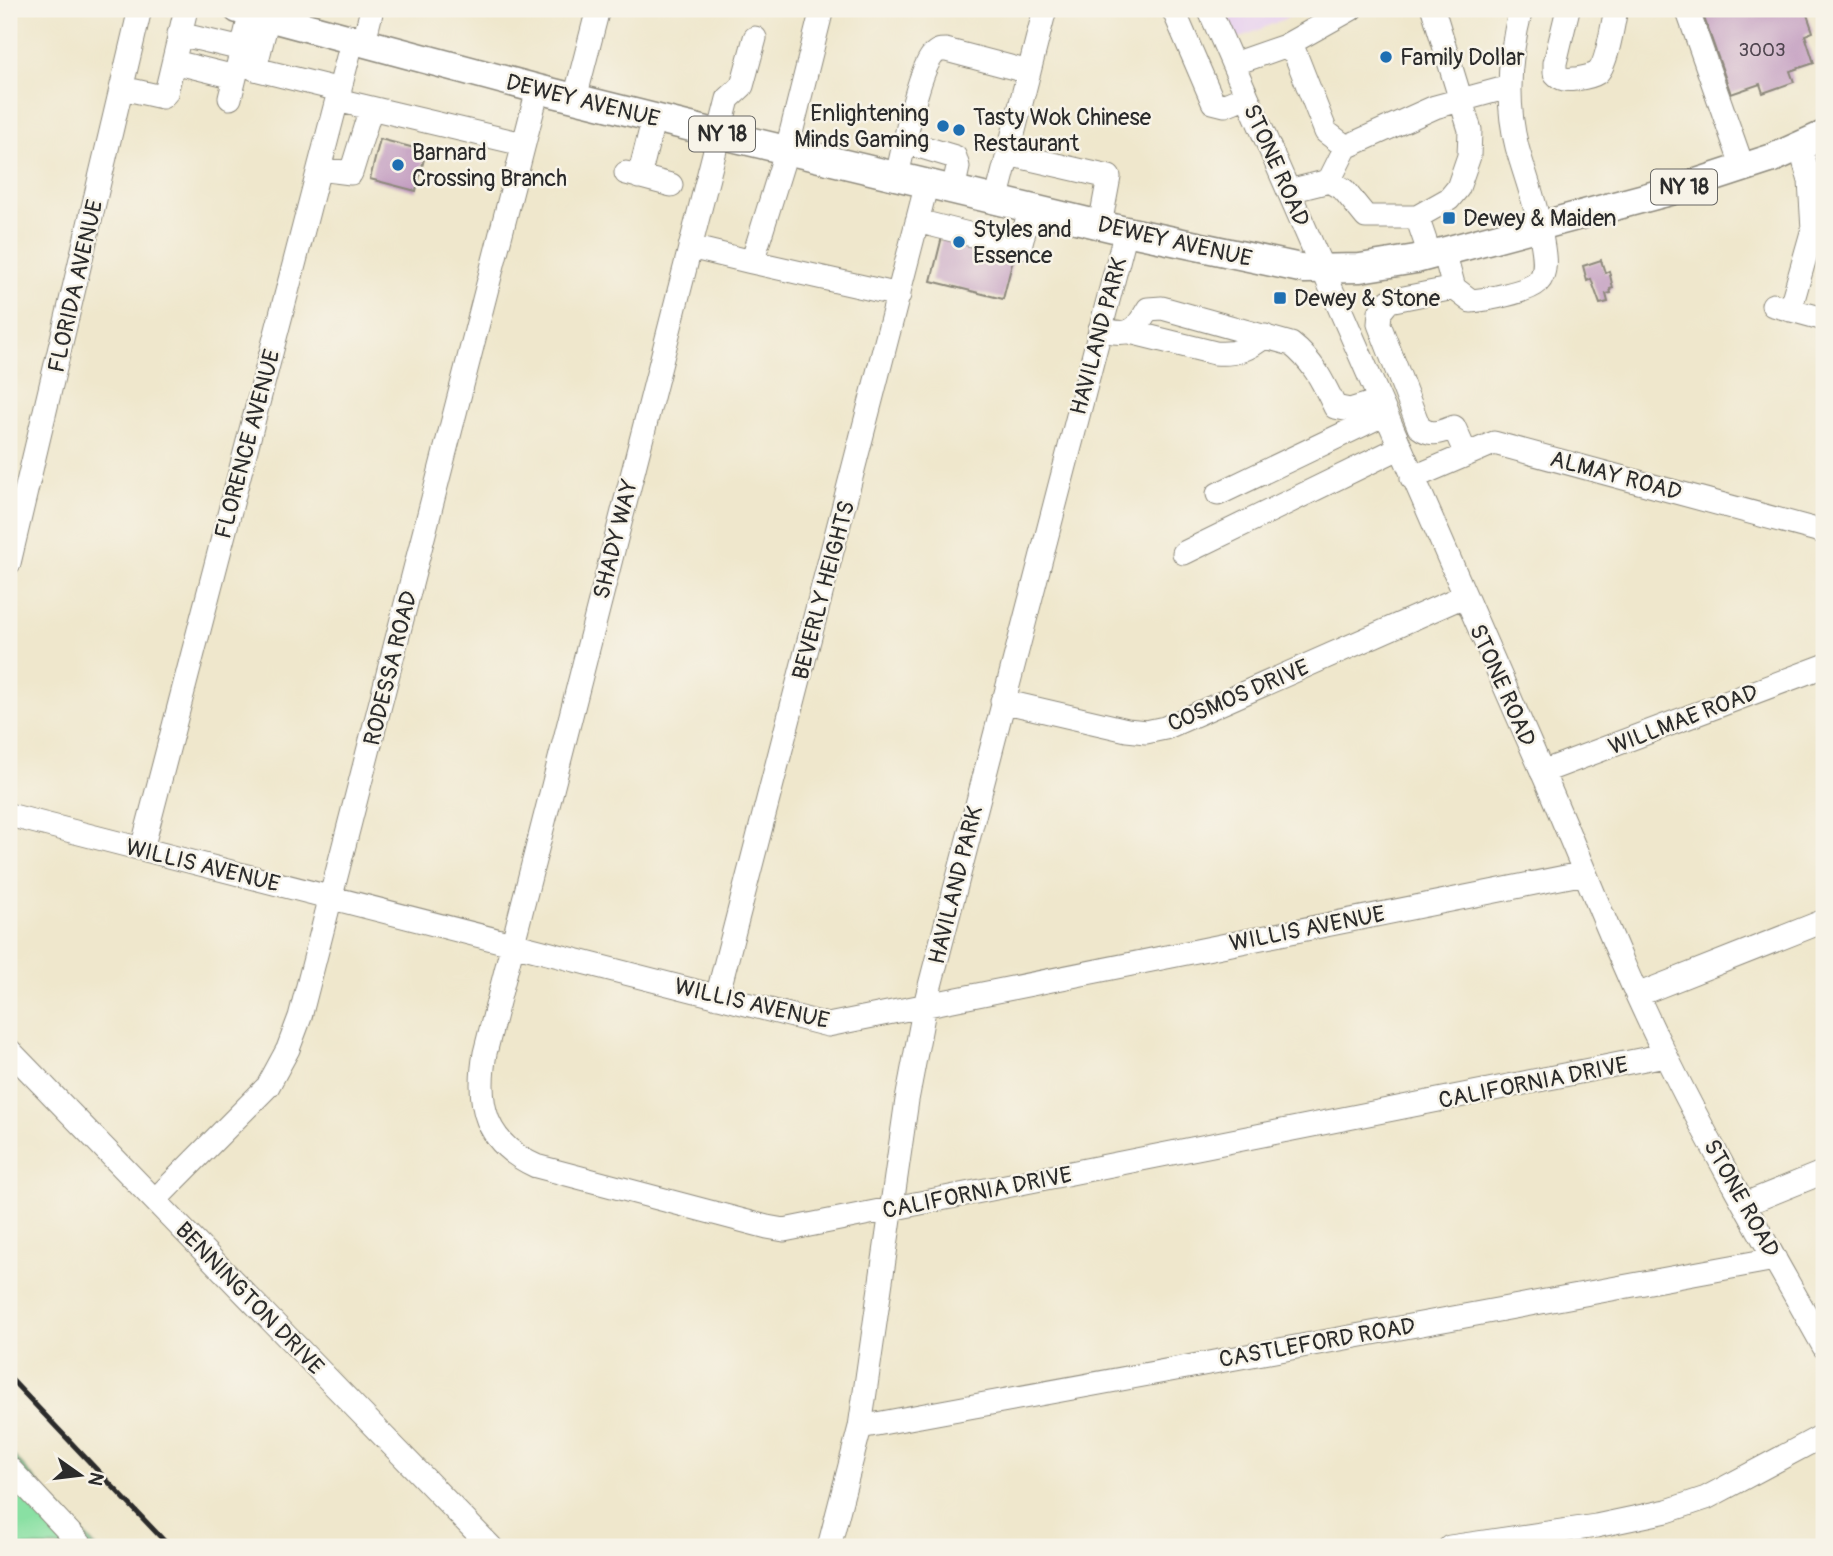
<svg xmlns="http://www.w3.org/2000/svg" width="1833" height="1556" font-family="Pangolin,sans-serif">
  <rect width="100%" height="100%" fill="#f7f3e8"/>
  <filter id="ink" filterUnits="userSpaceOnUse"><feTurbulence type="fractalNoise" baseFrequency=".0143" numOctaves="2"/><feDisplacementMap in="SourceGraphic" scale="14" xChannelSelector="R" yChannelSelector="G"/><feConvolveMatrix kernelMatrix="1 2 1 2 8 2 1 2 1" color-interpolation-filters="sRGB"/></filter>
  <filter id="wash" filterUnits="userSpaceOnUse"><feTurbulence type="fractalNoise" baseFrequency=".00686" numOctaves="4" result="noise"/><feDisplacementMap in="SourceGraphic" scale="28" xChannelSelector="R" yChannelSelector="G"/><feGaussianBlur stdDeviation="1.57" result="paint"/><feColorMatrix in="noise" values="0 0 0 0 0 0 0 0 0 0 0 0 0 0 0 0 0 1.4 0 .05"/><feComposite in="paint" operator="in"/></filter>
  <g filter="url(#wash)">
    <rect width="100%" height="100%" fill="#efe7cc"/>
    <path fill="#e8d2ef" d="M 1224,9 L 1308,9 L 1237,39 Z"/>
    <path fill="#89e0a3" stroke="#5a8667" stroke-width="2" d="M 9,1451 L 95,1547 L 9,1547 Z"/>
    <g id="blocks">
      <path fill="#bf97be" d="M 1701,9 L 1805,9 L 1813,32 L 1805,35 L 1814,63 L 1790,71 L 1794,82 L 1763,93 L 1760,84 L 1731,94 Z
        M 380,139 L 426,151 L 416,191 L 370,179 Z
        M 943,233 L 1015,252 L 1003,299 L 931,281 Z
        M 1601,260 L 1605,273 L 1609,271 L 1613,288 L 1610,289 L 1611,293 L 1606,294 L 1608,302 L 1600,304 L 1591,279 L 1587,281 L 1583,266 Z"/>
    </g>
  </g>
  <g filter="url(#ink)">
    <use href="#blocks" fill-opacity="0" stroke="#8d897c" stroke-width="2"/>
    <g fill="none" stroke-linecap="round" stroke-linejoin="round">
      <defs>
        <path id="minor" d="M 1173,9 L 1213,102 L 1225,105 L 1247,96
          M 1209,9 C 1320,262 1429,516 1541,769 C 1583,864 1619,962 1665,1054 C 1714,1154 1770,1250 1824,1347
          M 1568,9 L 1555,63 L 1555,73 C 1561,80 1567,80 1575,79 C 1582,78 1591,77 1597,73 C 1607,65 1613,23 1616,9
          M 1687,9 L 1743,168
          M 268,17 L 255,69 L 340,90
          M 179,34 L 242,49
          M 755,38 L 742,86 L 728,99 L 485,1053 C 476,1105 485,1143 536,1166 L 767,1227 L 784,1230 L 1665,1055
          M 364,41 L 372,9
          M 1285,46 L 1351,9
          M 174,62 L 235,77
          M 1233,64 L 1285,46 L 1295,53 L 1326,132 L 1346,147
          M 122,88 L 162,97 L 166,93 L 186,9
          M 230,98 L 251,12
          M 575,98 L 598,9
          M 337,100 L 523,144
          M 905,142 L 955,157 L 958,167 L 953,190
          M 1008,154 L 1109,177 L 1100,225
          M 319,169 L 351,173 L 371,108
          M 626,173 L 671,185
          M 897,175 C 904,148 917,75 932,56 C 937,50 940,50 946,50 L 1029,72
          M 639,177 L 654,117
          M 1329,181 L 1346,147 L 1435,107 L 1509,87
          M 1289,191 L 1329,181 L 1344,190 L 1366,217 L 1417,217 L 1430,255
          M 996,201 L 1045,9
          M 1417,217 L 1449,199 L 1458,188 L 1469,156 L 1470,130 L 1433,9
          M 917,221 L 1020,247 L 1030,209
          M 690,247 L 752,262 L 787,149 L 822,9
          M 1444,251 L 1454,288 L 1471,301 C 1485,300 1528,292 1538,282 C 1549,271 1543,249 1541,235 C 1537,205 1525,176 1517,147 C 1505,100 1509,55 1521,9
          M 752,262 L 899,295
          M 1454,288 L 1389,301 L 1380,312 L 1379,324 L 1419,427 C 1432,437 1440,432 1454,427 L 1466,454
          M 1773,305 L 1824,319
          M 1790,310 L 1813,229 L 1810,181 L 1800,146
          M 1100,329 C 1128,336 1134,334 1148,309 L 1162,308 L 1291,344 C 1313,361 1323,382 1335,407 L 1350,410 L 1379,401
          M 1130,332 L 1215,353 C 1236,355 1249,349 1265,336
          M 1412,478 L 1494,443 L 1824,532
          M 1218,494 L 1385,414
          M 1184,553 L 1399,448
          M 9,563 L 140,9
          M 1002,701 L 1127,730 L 1146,732 L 1165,728 L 1464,596
          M 1542,772 L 1824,666
          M 9,815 L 828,1025 L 1585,873
          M 142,849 L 353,38
          M 1637,995 L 1824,921
          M 717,997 L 927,183
          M 9,1050 L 491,1547
          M 155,1200 L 268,1086 L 288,1049 L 300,1017 L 538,89
          M 1745,1204 L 1824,1172
          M 860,1427 L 1775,1259
          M 9,1468 L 83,1547
          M 829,1547 L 860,1427 L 907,1100 L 925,1005 L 1126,231
          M 1450,1547 L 1596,1526 L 1667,1511 L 1706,1498 L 1824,1435"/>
        <path id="major" d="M 238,9 L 538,89 L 719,134 L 1126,231 L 1305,269 L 1360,268 L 1416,259 L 1678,189 L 1773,158 L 1824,135"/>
      </defs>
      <use href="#minor" stroke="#8d897c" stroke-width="25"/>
      <use href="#major" stroke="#8d897c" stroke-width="31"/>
      <use href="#minor" stroke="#fff" stroke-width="23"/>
      <use href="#major" stroke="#fff" stroke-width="28"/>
      <path stroke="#2b2b2b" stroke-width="5" d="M 9,1377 L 170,1547"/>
    </g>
  </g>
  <g fill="#1f6fb2" stroke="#f7f3e8" stroke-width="2.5">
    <circle cx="1386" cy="57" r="7"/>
    <circle cx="943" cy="126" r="7"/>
    <circle cx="959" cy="130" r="7"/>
    <circle cx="398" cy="165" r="7"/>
    <rect x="1442" y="211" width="14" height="14" rx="3.5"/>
    <circle cx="959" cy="242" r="7"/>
    <rect x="1273" y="291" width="14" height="14" rx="3.5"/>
  </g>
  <g text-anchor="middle" stroke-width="5" stroke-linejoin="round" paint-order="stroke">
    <g font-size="19" fill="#504650">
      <text x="1762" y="56">3003</text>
    </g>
    <g fill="#f7f3e8" stroke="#686764" stroke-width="2">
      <rect x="689" y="116.5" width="66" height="35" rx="5"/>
      <rect x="1651" y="169.5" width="66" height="35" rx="5"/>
    </g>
    <g font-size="21" font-weight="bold" fill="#2b2b2b">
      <text x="722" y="141">NY 18</text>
      <text x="1684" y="194">NY 18</text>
    </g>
    <g font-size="23" fill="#2b2b2b" stroke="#f7f3e8" text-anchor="start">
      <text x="1400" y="65">Family Dollar</text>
      <text x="929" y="121" text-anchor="end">Enlightening<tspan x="929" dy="26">Minds Gaming</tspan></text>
      <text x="973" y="125">Tasty Wok Chinese<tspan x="973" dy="26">Restaurant</tspan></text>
      <text x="412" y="160">Barnard<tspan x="412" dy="26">Crossing Branch</tspan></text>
      <text x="1463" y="226">Dewey &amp; Maiden</text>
      <text x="973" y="237">Styles and<tspan x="973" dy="26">Essence</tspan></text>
      <text x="1294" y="306">Dewey &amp; Stone</text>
    </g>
    <g font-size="23" fill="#2b2b2b" stroke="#f7f3e8">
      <text transform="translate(583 100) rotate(14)" y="8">DEWEY AVENUE</text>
      <text transform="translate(1277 165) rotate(66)" y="8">STONE ROAD</text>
      <text transform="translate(1175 241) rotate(13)" y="8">DEWEY AVENUE</text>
      <text transform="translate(75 286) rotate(-77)" y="8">FLORIDA AVENUE</text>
      <text transform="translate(1098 336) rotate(-75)" y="8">HAVILAND PARK</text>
      <text transform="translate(247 444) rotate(-75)" y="8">FLORENCE AVENUE</text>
      <text transform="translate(1616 475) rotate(15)" y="8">ALMAY ROAD</text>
      <text transform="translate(615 539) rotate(-76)" y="8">SHADY WAY</text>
      <text transform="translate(823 590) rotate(-75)" y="8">BEVERLY HEIGHTS</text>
      <text transform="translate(390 668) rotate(-76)" y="8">RODESSA ROAD</text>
      <text transform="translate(1503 685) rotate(66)" y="8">STONE ROAD</text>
      <text transform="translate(1238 695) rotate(-23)" y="8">COSMOS DRIVE</text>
      <text transform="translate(1683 719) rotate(-21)" y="8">WILLMAE ROAD</text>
      <text transform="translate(203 865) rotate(14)" y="8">WILLIS AVENUE</text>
      <text transform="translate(955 885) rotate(-76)" y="8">HAVILAND PARK</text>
      <text transform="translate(1307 928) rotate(-11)" y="8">WILLIS AVENUE</text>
      <text transform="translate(752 1003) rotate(13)" y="8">WILLIS AVENUE</text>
      <text transform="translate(1533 1082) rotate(-11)" y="8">CALIFORNIA DRIVE</text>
      <text transform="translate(977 1192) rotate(-11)" y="8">CALIFORNIA DRIVE</text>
      <text transform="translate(1742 1198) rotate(61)" y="8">STONE ROAD</text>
      <text transform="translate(250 1298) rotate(46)" y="8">BENNINGTON DRIVE</text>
      <text transform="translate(1317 1342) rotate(-10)" y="8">CASTLEFORD ROAD</text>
    </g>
  </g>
  <rect width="1833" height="1556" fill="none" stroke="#f7f3e8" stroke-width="35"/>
  <g transform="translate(80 1475) rotate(104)" stroke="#f7f3e8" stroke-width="5" paint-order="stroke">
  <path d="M0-5L12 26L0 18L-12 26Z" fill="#2b2b2b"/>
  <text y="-10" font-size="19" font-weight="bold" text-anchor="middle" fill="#2b2b2b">N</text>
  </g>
</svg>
